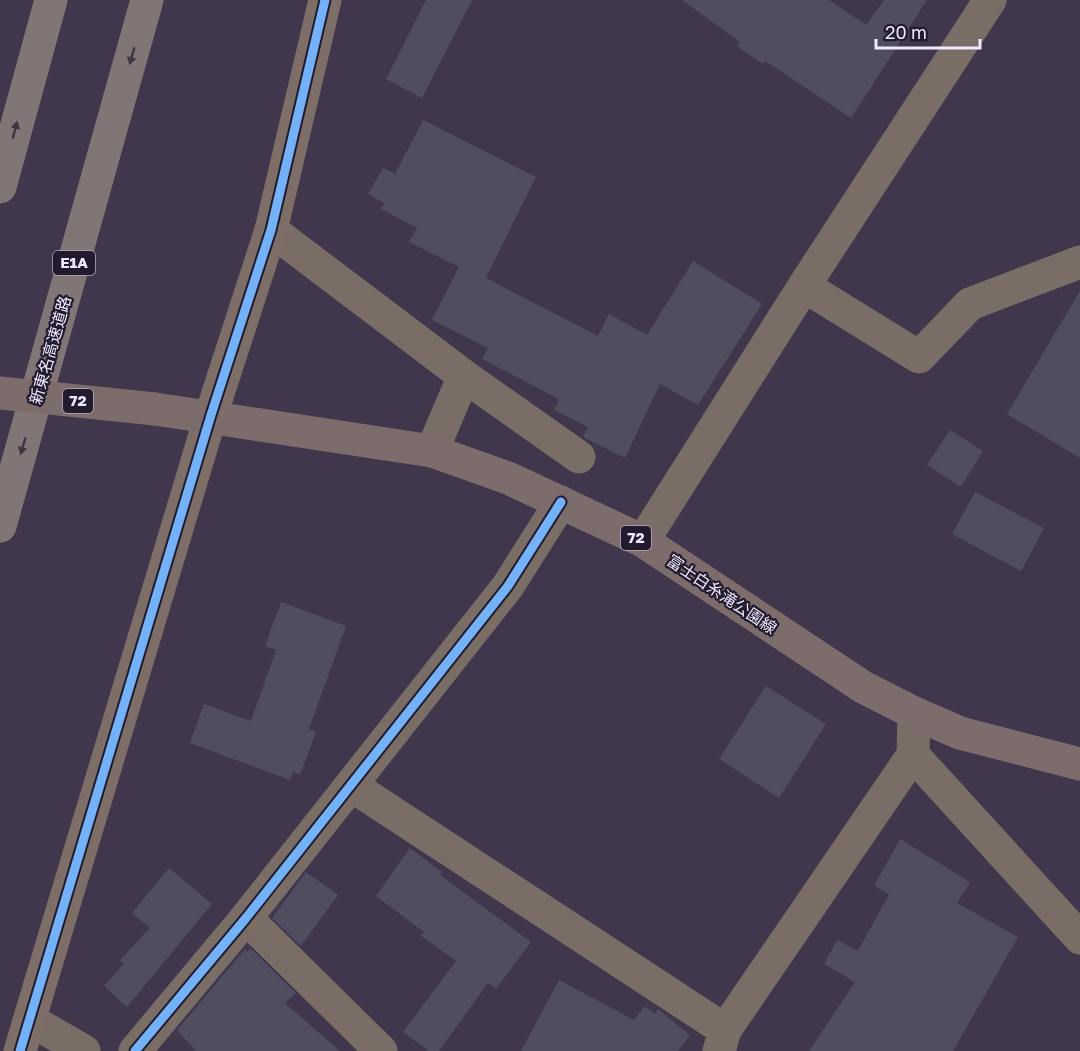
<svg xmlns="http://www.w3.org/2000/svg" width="1080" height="1051" font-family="'Golos Text','Noto Sans JP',sans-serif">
  <rect width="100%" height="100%" fill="#40374d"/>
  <path fill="#504d5f" d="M 426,0 L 472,0 L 422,98 L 386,79 Z
    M 682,0 L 829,0 L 866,25 L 884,0 L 927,0 L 851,118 L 765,61 L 763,64 L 737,46 L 740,42 Z
    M 423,120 L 536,177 L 486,278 L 598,336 L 609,314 L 647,335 L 693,261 L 762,304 L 698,405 L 660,384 L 625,458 L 583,437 L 588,427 L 554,410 L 559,399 L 482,359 L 488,348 L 432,320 L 459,267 L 409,242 L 417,228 L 381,209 L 384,203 L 368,194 L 383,168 L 395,174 Z
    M 1080,291 L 1080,458 L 1007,414 Z
    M 950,430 L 983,451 L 961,487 L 927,465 Z
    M 975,492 L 1044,528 L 1021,571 L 952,534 Z
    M 281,602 L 346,626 L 309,729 L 316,732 L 300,775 L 293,772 L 290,780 L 190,743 L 204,704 L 251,721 L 276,650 L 265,646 Z
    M 766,686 L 826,724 L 779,798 L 719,759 Z
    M 900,839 L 970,882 L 957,903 L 1018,937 L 953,1051 L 809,1051 L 855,982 L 824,964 L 837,940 L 858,951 L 889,894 L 874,886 Z
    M 410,848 L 442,872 L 440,875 L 531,942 L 496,989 L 488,983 L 439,1051 L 429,1051 L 403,1032 L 456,961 L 421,936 L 424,932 L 376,896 Z
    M 169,868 L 212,904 L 127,1007 L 104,986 L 124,964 L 120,960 L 150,928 L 132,913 Z
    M 306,872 L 338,895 L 301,946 L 272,918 Z
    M 250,948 L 296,993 L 285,1003 L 340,1051 L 196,1051 L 177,1030 L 245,949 L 247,952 Z
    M 559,980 L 634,1020 L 645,1006 L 655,1014 L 658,1009 L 690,1035 L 678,1051 L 521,1051 Z"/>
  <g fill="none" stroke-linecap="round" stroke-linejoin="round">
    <path stroke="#7a6d65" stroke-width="33" d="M 271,230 L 464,376 L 579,457
      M 804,286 L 919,357 L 970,304 L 1080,262
      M 432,451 L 464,376
      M 643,541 L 804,286 L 990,0
      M 914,713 L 913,755 L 1080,938
      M 352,786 L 725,1030 L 719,1051
      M 246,918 L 381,1051
      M 30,1020 L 84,1051
      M 725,1030 L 913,755
      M 135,1051 L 246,918 L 508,586 L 561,502"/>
    <path stroke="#7d6e68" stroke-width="33" d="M 20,1051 L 211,415 L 271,230 L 325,0"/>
    <path stroke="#7c6d6c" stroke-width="33" d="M 155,409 L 432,451 L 508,478 L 643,541 L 863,687 L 914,713 L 960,733 L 1080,764"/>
    <path stroke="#817576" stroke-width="33" d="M 0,187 L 51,0
      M 0,526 L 147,0"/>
    <path stroke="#7c6d6c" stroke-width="33" d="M 0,393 L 155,409"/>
    <defs>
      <path id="cycleway" d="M 20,1051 L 211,415 L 271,230 L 325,0
        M 135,1051 L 246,918 L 508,586 L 561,502"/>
    </defs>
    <use href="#cycleway" stroke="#221b2d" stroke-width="13"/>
    <use href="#cycleway" stroke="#73b2f8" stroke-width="9"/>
  </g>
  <defs><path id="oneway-solid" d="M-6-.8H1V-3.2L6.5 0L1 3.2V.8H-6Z" transform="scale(1.5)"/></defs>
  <g fill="#3e3643">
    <use href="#oneway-solid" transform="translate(132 56) rotate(106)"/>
    <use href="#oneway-solid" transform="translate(15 130) rotate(-75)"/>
    <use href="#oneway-solid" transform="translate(23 446) rotate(106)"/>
  </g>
  <g text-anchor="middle" stroke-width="4.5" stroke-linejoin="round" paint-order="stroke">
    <g fill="#221b2d" stroke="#b2abbf" stroke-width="1.5">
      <rect x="53" y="251" width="42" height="24" rx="4.5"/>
      <rect x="63" y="389" width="30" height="24" rx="4.5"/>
      <rect x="621" y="526" width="30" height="24" rx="4.5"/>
    </g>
    <g font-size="15" font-weight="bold" fill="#f0e9fd">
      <text x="74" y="268">E1A</text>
      <text x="78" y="406">72</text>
      <text x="636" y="543">72</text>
    </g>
    <g font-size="16" fill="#f0e9fd" stroke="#221b2d">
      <text transform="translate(50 350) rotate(-74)" y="6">新東名高速道路</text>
      <text transform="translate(722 594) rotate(34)" y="6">富士白糸滝公園線</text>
    </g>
  </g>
  <path d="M876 39v9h104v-9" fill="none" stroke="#f0e9fd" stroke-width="3"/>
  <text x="885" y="39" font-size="18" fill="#f0e9fd" stroke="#221b2d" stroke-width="4.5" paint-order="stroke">20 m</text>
</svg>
